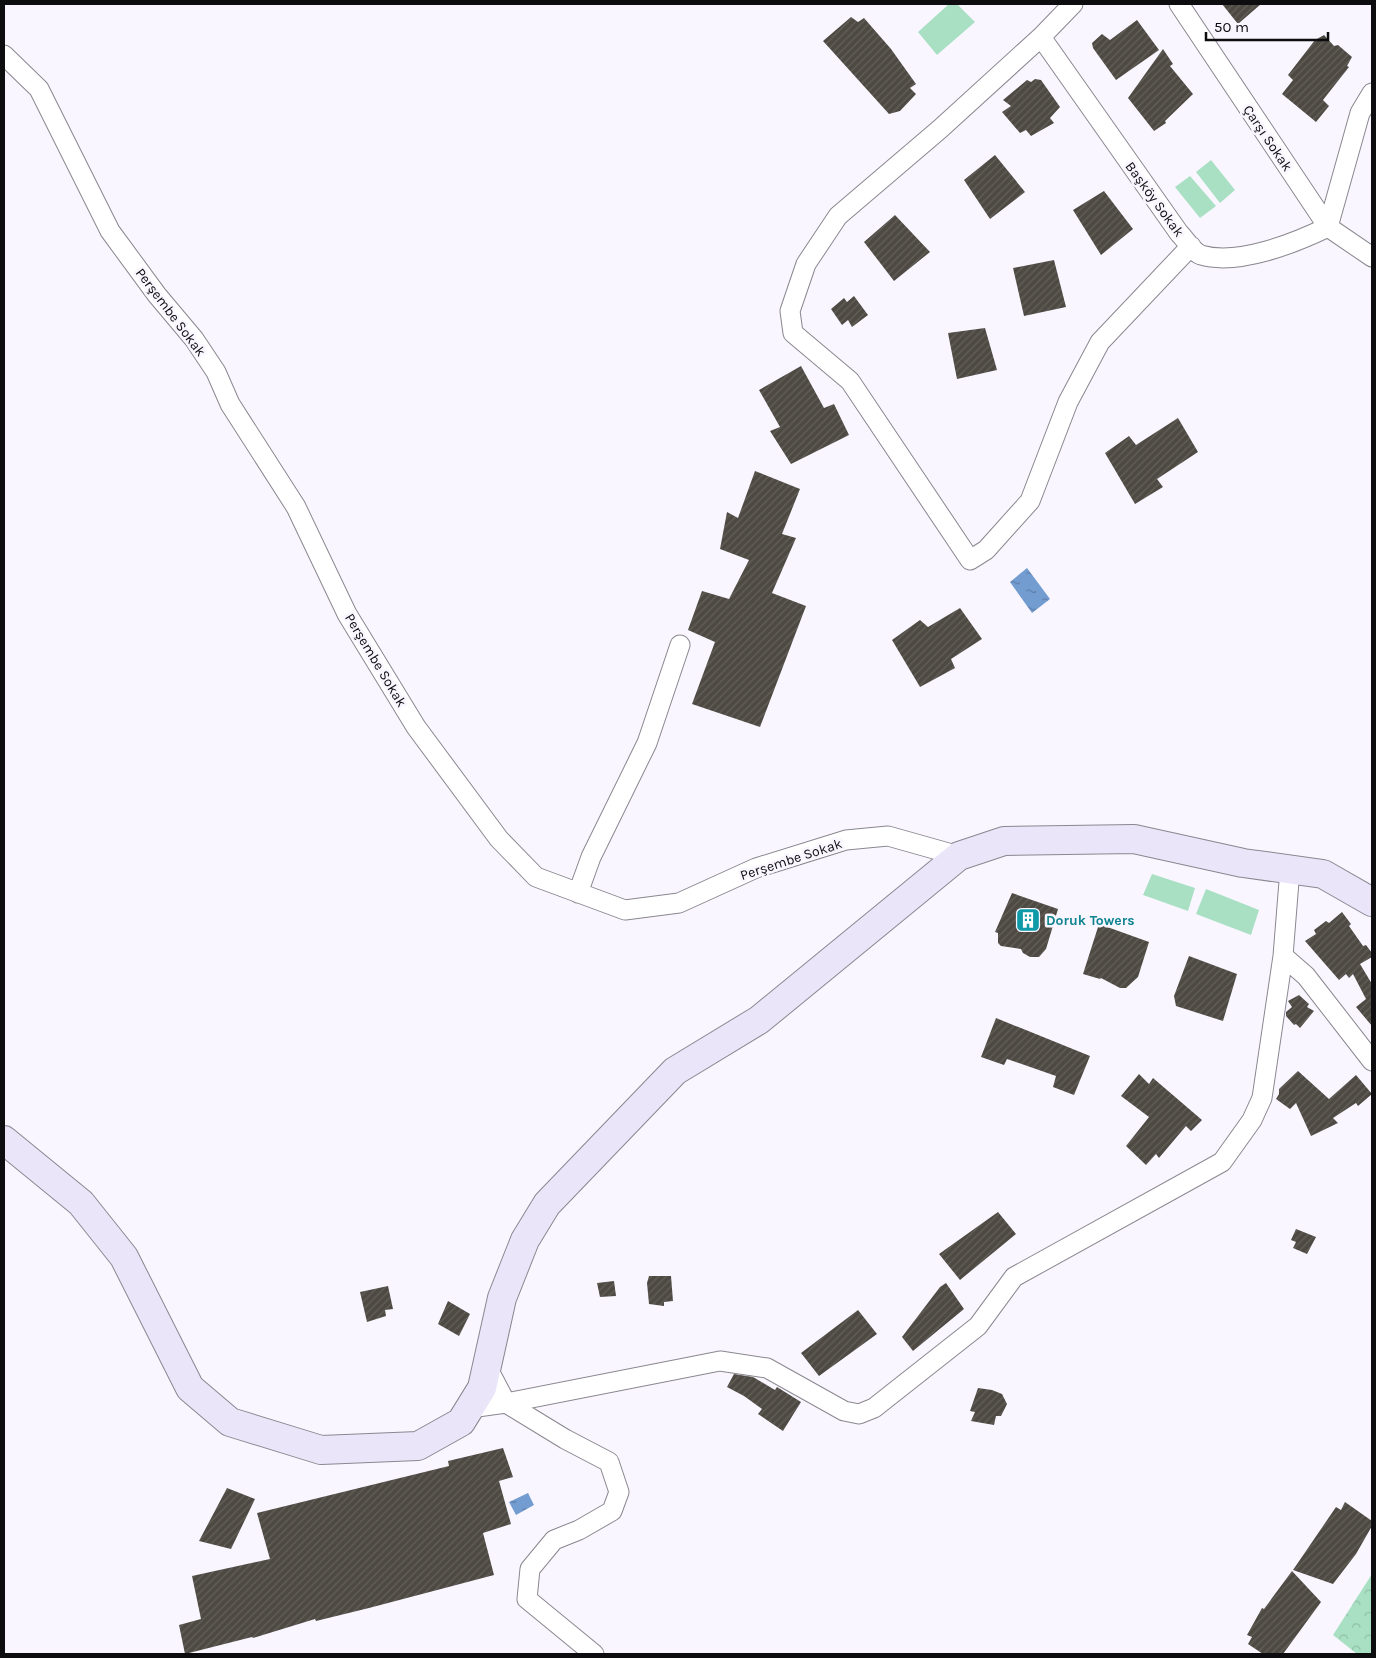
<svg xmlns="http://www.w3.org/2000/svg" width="1376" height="1658" font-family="Karla,sans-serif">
  <defs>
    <pattern id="park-crowns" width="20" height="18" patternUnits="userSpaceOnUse" patternTransform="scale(1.25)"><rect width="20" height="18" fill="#a9e0c3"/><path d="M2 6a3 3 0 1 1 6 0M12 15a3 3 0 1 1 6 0" fill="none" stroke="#90bfa6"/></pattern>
    <pattern id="water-ripples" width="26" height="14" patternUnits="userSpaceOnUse" patternTransform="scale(1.25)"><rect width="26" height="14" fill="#739cd1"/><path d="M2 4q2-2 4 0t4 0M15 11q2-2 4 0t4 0" fill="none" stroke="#5d7ea8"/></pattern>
    <pattern id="building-hatch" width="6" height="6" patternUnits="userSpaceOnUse" patternTransform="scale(1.25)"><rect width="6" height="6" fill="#4e4a43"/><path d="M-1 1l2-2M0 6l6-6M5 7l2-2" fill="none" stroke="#63605a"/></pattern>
  </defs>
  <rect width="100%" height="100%" fill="#f9f6ff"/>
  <path fill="#a9e0c3" d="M 949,4 L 957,4 L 975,22 L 937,55 L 918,32 Z
    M 1211,160 L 1235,190 L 1220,203 L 1196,172 Z
    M 1190,176 L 1216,206 L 1200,218 L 1175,187 Z
    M 1152,874 L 1195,888 L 1188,911 L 1143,895 Z
    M 1206,889 L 1259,910 L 1251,935 L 1196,914 Z"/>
  <path fill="url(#park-crowns)" d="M 1372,1574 L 1372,1654 L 1357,1654 L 1333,1635 Z"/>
  <path fill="url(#water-ripples)" d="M 1027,568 L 1050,599 L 1032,613 L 1010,582 Z
    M 528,1493 L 534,1505 L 516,1515 L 509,1502 Z"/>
  <path fill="url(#building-hatch)" d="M 1222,4 L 1261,4 L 1238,24 Z
    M 851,17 L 858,22 L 864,18 L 891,49 L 916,84 L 910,88 L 916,94 L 900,111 L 889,114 L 823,41 Z
    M 1137,20 L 1159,50 L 1116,80 L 1093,48 L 1092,43 L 1102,34 L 1110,40 Z
    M 1324,35 L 1334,46 L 1338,45 L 1352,57 L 1347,66 L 1349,67 L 1323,100 L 1329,106 L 1316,122 L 1282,94 L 1293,80 L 1288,75 L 1315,40 Z
    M 1163,49 L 1173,64 L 1170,66 L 1193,94 L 1165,121 L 1166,123 L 1154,131 L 1128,98 Z
    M 1035,79 L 1041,80 L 1060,107 L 1050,118 L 1054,123 L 1031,136 L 1026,130 L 1020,133 L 1002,112 L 1011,106 L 1003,100 L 1027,80 L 1031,82 Z
    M 995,155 L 1025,192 L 990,219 L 964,180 Z
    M 1104,191 L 1133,229 L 1101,255 L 1073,210 Z
    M 895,215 L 930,252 L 894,281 L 864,242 Z
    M 1054,260 L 1066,307 L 1024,316 L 1013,268 Z
    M 854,296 L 868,315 L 852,327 L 848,320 L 842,325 L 831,309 L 844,298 L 847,302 Z
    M 985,328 L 997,370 L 957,379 L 948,333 Z
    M 801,366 L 824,408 L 834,404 L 849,435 L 791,464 L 770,431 L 780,427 L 759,390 Z
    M 1178,418 L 1198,452 L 1157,479 L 1163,487 L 1135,504 L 1105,453 L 1129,436 L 1136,445 Z
    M 755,471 L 800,489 L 782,534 L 796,538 L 772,593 L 806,606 L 760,727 L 692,704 L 715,642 L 688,630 L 702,591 L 729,599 L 749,560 L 720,549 L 727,512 L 738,518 Z
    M 960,608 L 982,639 L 951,659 L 955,668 L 920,687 L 892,640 L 920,620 L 928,627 Z
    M 1012,893 L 1058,909 L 1046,949 L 1039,957 L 1030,957 L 1023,953 L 1021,949 L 1001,946 L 998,943 L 998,933 L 995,932 Z
    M 1342,912 L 1351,924 L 1349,926 L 1363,946 L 1366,945 L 1372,953 L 1372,957 L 1360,964 L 1372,984 L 1372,1026 L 1356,1007 L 1366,999 L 1353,974 L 1349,978 L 1346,974 L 1339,980 L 1305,941 L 1316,934 L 1314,930 L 1326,921 L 1329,923 Z
    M 1099,924 L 1149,942 L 1138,977 L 1126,988 L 1120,988 L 1101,978 L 1100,979 L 1083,974 Z
    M 1189,956 L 1237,974 L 1223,1021 L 1176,1006 L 1174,996 Z
    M 1299,995 L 1309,1004 L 1307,1007 L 1314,1011 L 1300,1028 L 1296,1024 L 1294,1025 L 1286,1016 L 1286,1012 L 1292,1007 L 1288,1001 Z
    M 996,1018 L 1090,1056 L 1074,1095 L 1053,1087 L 1056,1076 L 1007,1059 L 1004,1065 L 981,1057 Z
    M 1298,1071 L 1329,1099 L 1356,1075 L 1372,1094 L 1358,1106 L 1356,1103 L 1333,1118 L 1338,1123 L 1311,1136 L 1296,1103 L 1290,1109 L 1276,1099 L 1279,1094 L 1279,1089 Z
    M 1139,1074 L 1149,1084 L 1153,1078 L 1202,1120 L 1191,1131 L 1186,1126 L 1159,1158 L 1156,1154 L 1146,1165 L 1126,1146 L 1149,1117 L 1121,1096 Z
    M 998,1212 L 1016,1234 L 960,1280 L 939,1254 Z
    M 1296,1229 L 1316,1237 L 1307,1254 L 1293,1248 L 1296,1242 L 1291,1240 Z
    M 649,1276 L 671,1276 L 673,1301 L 664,1302 L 664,1306 L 649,1304 L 647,1283 Z
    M 614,1281 L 616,1296 L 600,1297 L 597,1283 Z
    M 946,1283 L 964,1309 L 913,1351 L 902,1337 L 940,1287 Z
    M 388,1286 L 393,1309 L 385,1310 L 386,1316 L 367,1322 L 360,1292 Z
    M 448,1301 L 470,1314 L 459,1336 L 438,1324 Z
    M 858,1310 L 877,1334 L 819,1376 L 801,1353 Z
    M 734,1374 L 753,1377 L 775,1390 L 777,1387 L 801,1402 L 783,1431 L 758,1414 L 762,1409 L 744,1396 L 727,1387 Z
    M 978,1388 L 992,1390 L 1002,1394 L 1007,1404 L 1001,1416 L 996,1416 L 994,1425 L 971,1421 L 975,1412 L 970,1411 Z
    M 503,1448 L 513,1477 L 499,1481 L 511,1524 L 483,1533 L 494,1575 L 369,1608 L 316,1621 L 315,1619 L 253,1638 L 252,1637 L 185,1654 L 179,1625 L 201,1619 L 192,1576 L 270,1559 L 257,1513 L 449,1466 L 448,1461 Z
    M 227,1488 L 255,1499 L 231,1549 L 199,1541 Z
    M 1345,1502 L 1372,1521 L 1372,1526 L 1356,1554 L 1333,1584 L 1293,1570 L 1336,1507 L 1341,1510 Z
    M 1292,1571 L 1321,1602 L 1283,1654 L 1263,1654 L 1248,1644 L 1252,1637 L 1247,1635 L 1262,1608 L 1264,1609 Z"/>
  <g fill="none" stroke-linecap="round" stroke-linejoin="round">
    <defs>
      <path id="street" d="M 1073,4 L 1041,37 L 940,129 L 838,216 L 806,264 L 790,311 L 793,333 L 850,381 L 970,560 L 986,550 L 1030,501 L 1068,402 L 1100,342 L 1191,246
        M 1179,4 L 1328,227 L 1372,257
        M 1041,37 L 1179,233 C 1185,239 1193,252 1201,255 C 1238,266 1295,243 1328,227 L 1360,113 L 1372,93
        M 4,55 L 39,89 L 110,231 L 157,295 L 194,339 L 216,372 L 230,404 L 296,507 L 347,614 L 416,727 L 499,839 L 536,877 L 625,910 L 679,903 L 756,868 L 846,840 L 888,836 L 959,856
        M 578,893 L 591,857 L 647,743 L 680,645
        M 1283,956 L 1306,976 L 1372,1061
        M 487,1367 L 506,1403 L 565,1439 L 609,1462 L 619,1492 L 612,1511 L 579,1530 L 554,1540 L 530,1569 L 527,1599 L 594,1654
        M 470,1408 L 506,1403 L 720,1361 L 767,1368 L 844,1411 L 859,1414 L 874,1408 L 978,1326 L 1014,1277 L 1222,1162 L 1252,1120 L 1262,1098 L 1283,956 L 1290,869"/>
      <path id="secondary" d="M 4,1140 L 81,1203 L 124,1257 L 190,1388 L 230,1422 L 321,1450 L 418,1446 L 461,1422 L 482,1388 L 502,1298 L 525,1240 L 547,1204 L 675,1071 L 759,1020 L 959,856 L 1004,841 L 1134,839 L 1243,863 L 1323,874 L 1372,902"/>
    </defs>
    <use href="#street" stroke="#8a878f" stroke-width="21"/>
    <use href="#secondary" stroke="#8a878f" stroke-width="30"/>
    <use href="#street" stroke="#fff" stroke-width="19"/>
    <use href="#secondary" stroke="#ebe5fa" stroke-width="28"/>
  </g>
  <defs>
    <symbol id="building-square" viewBox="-11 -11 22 22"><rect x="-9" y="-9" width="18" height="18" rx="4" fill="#0f9aa8" stroke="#f9f6ff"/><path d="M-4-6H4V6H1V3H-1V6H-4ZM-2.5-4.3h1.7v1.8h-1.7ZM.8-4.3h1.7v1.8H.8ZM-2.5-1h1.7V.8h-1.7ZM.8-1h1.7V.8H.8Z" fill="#fff"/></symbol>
  </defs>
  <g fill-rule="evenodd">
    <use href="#building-square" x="1014" y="906" width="28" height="28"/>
  </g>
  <g text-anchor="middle" stroke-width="5" stroke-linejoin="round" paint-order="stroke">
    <g font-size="14" fill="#0d0c0e" stroke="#f9f6ff">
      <text transform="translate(1268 138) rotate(56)" y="5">Çarşı Sokak</text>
      <text transform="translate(1155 199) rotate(54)" y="5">Başköy Sokak</text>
      <text transform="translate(171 312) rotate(53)" y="5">Perşembe Sokak</text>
      <text transform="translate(376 660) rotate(59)" y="5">Perşembe Sokak</text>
      <text transform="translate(791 859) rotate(-18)" y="5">Perşembe Sokak</text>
    </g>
    <g font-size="14" font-weight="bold" fill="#0d838f" stroke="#f9f6ff" text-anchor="start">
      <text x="1046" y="925">Doruk Towers</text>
    </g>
  </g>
  <rect width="1376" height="1658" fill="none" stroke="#0d0c0e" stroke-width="10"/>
  <path d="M1206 32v8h122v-8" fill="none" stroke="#0d0c0e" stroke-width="2.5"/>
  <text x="1214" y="32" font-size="15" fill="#0d0c0e" stroke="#f9f6ff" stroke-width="4" paint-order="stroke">50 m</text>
</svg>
